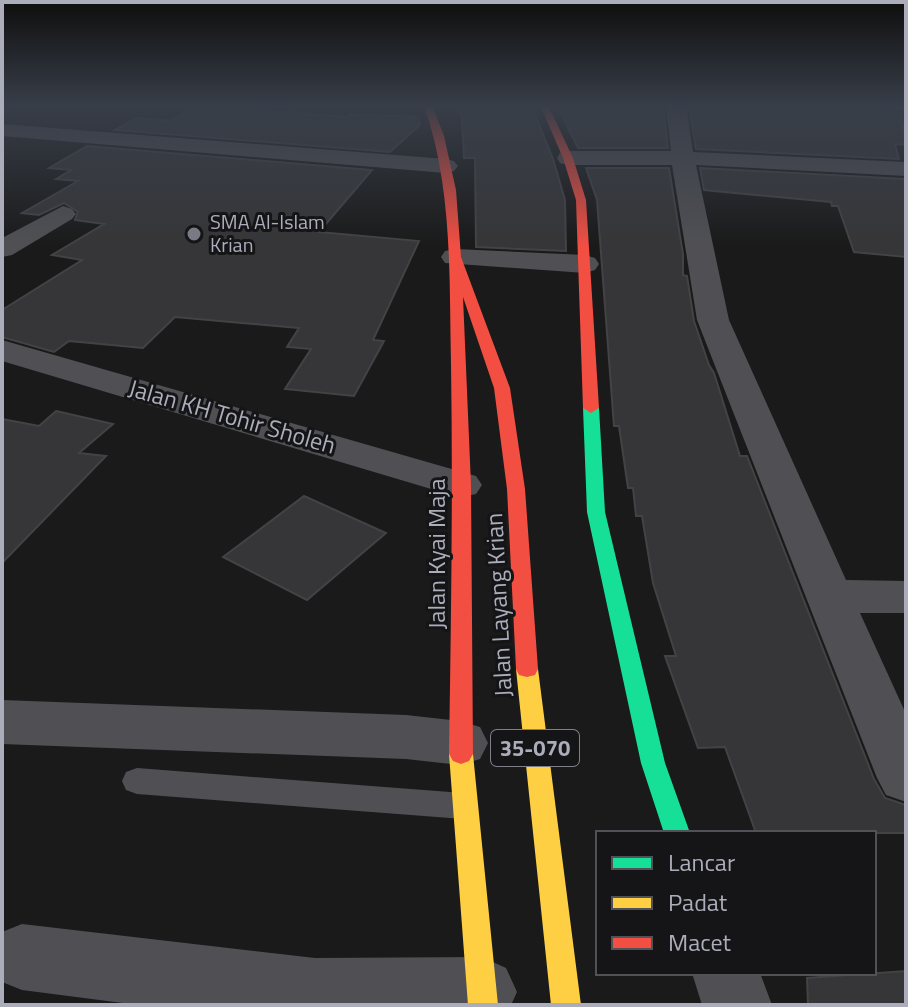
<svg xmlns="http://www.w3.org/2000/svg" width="908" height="1007" font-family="'Titillium Web',sans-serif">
  <rect width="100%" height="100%" fill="#1a1a1a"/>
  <path fill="#363638" stroke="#434346" stroke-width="2" d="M 197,105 L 347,117 L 350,114 L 418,117 L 420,125 L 390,152 L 115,130 L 136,118 L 170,121 Z
    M 458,105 L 531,105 L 553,159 L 565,200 L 566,251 L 476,247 L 475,158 L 464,158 L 462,120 Z
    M 557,105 L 663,105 L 668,148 L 578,148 Z
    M 689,105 L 831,105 L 880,109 L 901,114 L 906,145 L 895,144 L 899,159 L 696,149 Z
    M 87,146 L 372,170 L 319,232 L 419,241 L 373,340 L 384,341 L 354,396 L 285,389 L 311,349 L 287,347 L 299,328 L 175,317 L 143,348 L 69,341 L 54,352 L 2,337 L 2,310 L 82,260 L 52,255 L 104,224 L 75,220 L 78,212 L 64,203 L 39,215 L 22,213 L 78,181 L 56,179 L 71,170 L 49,168 Z
    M 586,168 L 669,168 L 683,254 L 683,275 L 687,276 L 694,321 L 709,365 L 714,373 L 740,456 L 747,456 L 874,779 L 885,798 L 906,805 L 906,833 L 756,833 L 725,747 L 698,748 L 665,656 L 676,656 L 653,583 L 642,516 L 636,516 L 633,488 L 628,488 L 619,426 L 614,426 L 597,200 Z
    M 700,168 L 905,179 L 906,257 L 854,252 L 838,206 L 832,206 L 831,202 L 704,190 Z
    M 56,411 L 113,424 L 79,453 L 106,456 L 2,563 L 2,419 L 39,426 Z
    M 304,496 L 386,533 L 307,600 L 223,557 Z
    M 906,971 L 906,1005 L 808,1005 L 807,978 Z"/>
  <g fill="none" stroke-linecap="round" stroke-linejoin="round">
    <path fill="#505054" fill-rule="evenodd" d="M 137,768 L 463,793 L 474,797 L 478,806 L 474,815 L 463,819 L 137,794 L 126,790 L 122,781 L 126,772 Z"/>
    <path fill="#505054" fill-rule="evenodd" d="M 666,105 L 686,105 L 693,152 L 906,162 L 906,176 L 696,165 L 729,320 L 846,580 L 906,581 L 906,613 L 860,613 L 906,714 L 906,802 L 886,795 L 877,778 L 697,320 L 672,165 L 568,165 L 560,163 L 557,158 L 560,153 L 568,151 L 671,151 Z
      M 881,105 L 906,105 L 906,112 L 884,109 Z
      M 2,124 L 446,159 L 454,161 L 458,166 L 454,171 L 446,173 L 2,136 Z
      M 63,206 L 72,209 L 76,214 L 72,219 L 12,255 L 2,257 L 2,238 Z
      M 455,249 L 585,255 L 595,258 L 599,264 L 595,270 L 585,273 L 445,263 L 441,257 L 445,251 Z
      M 2,340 L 476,476 L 482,485 L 476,494 L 462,497 L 448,494 L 2,361 Z
      M 2,700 L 406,715 L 460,721 L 480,727 L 488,743 L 480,759 L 460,765 L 406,759 L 2,744 Z
      M 22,924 L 315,958 L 482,957 L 506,968 L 517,992 L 511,1005 L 138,1005 L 22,990 L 2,982 L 2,932 Z
      M 692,973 L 760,973 L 772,1005 L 702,1005 Z"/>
    <path fill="#16e098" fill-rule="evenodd" d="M 591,403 L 599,408 L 605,512 L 665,763 L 690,833 L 664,833 L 641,763 L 587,512 L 583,408 Z"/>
    <path fill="#ffcf43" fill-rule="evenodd" d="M 527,661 L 535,663 L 538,669 L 581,1005 L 551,1005 L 516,669 L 519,663 Z
      M 461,744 L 469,747 L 473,754 L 498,1005 L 468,1005 L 449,754 L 453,747 Z"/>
    <path fill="#f24e42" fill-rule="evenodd" d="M 424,105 L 432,105 L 444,136 L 456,190 L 461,257 L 510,388 L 525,489 L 538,669 L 535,675 L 527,677 L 519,675 L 516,669 L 507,489 L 494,388 L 463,297 L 471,485 L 473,754 L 469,761 L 461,764 L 453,761 L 449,754 C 451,624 453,494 451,364 C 449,275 453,190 424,105 Z
      M 540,105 L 548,105 L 573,158 L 586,200 L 599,408 L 591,413 L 583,408 L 576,200 L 563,158 Z"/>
  </g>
  <linearGradient id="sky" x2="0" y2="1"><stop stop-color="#0e0e0e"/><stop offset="0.43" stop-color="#383e49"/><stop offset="1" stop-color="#383e49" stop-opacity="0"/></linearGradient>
  <rect width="908" height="246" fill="url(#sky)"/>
  <circle fill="#797a83" stroke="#151416" stroke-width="3" cx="194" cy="234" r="8"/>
  <g text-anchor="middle" stroke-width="6" stroke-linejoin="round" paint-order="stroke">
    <g font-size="20" fill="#acadbb" stroke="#151416" text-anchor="start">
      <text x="210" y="229">SMA Al-Islam<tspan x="210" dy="23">Krian</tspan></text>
    </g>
    <rect fill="#151416" stroke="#7f7f8a" stroke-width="2" x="491" y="730" width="88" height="36" rx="6"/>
    <g font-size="22" font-weight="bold" fill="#acadbb">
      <text x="535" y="756">35-070</text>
    </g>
    <g font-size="24" fill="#acadbb" stroke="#151416">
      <text transform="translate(232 417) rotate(16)" y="8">Jalan KH Tohir Sholeh</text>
      <text transform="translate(437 554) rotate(-90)" y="8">Jalan Kyai Maja</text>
      <text transform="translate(499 605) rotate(-93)" y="8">Jalan Layang Krian</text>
    </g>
  </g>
  <rect width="908" height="1007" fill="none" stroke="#acadbb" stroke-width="8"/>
  <rect x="596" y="831" width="280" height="144" fill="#151416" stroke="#515158" stroke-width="2"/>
  <rect x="612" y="857" width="40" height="12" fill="#16e098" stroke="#515158" stroke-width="2"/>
  <text x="668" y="871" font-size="24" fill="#acadbb">Lancar</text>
  <rect x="612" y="897" width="40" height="12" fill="#ffcf43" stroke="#515158" stroke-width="2"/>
  <text x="668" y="911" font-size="24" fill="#acadbb">Padat</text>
  <rect x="612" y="937" width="40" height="12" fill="#f24e42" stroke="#515158" stroke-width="2"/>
  <text x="668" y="951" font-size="24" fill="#acadbb">Macet</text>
</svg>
